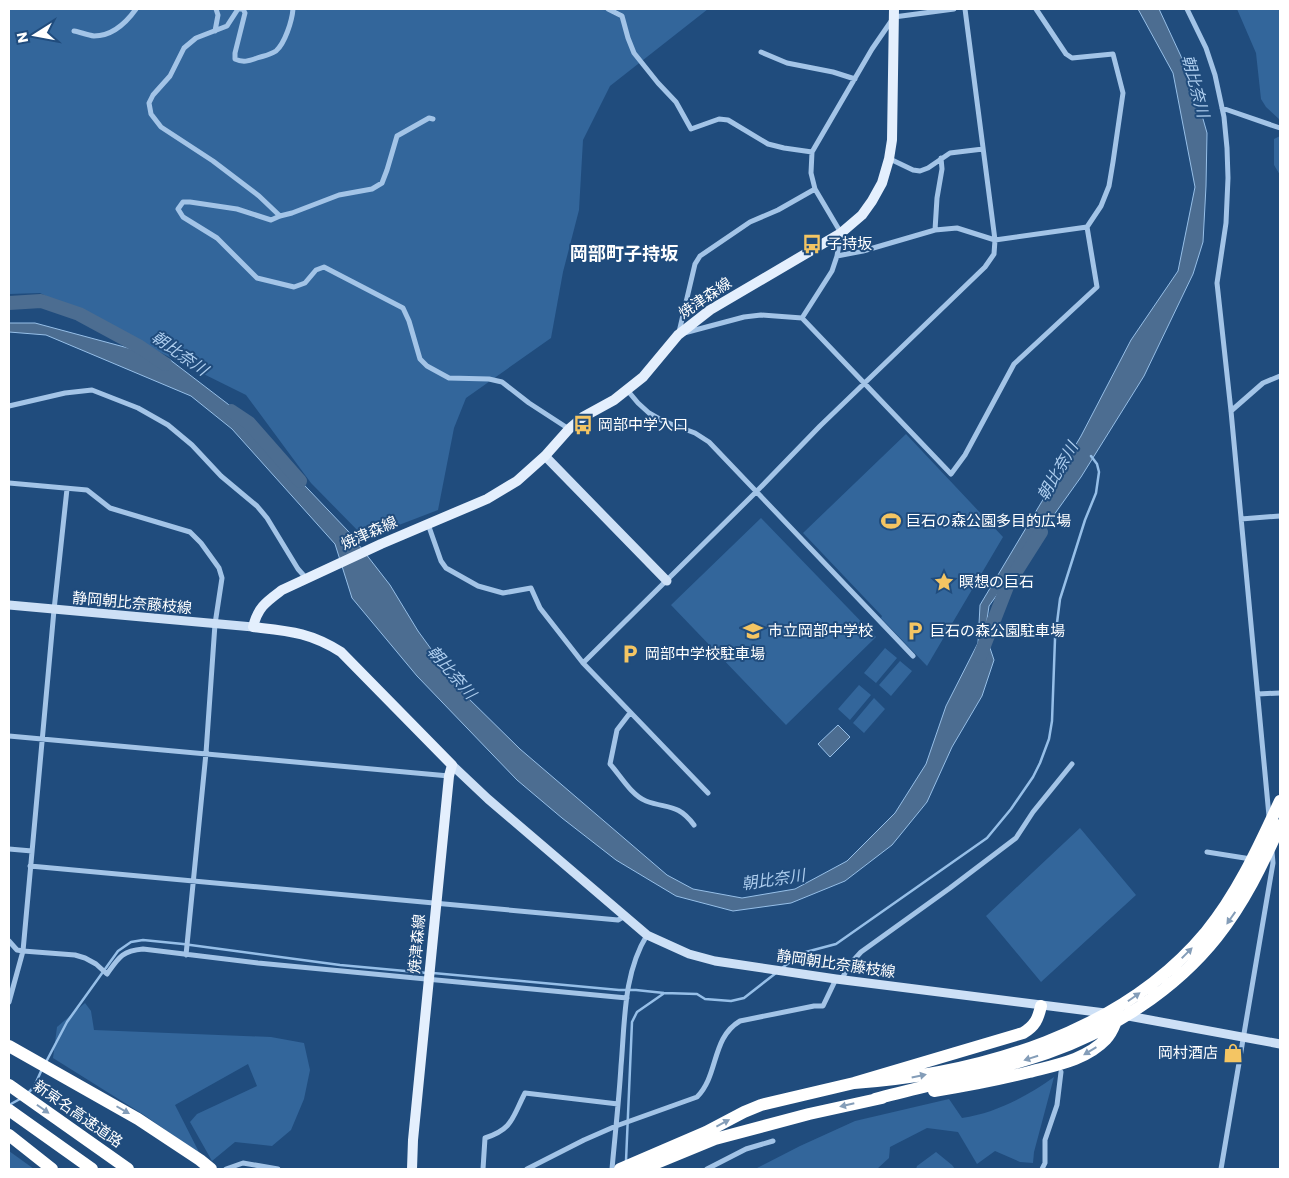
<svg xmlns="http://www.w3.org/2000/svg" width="1289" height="1178" font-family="Poppins,'Noto Sans JP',sans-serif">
  <rect width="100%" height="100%" fill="#204c7d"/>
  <path fill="#33669b" d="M 9,9 L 708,9 L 610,86 L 583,140 L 579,210 L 563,272 L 551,338 L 466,398 L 454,428 L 438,510 L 365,538 L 311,483 L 246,395 L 40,293 L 9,294 Z
    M 1237,9 L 1280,9 L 1280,120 L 1266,107 L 1261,99 L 1256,53 Z
    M 1280,136 L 1280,175 L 1274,165 L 1274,139 Z
    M 906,434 L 1003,537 L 927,666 L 881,618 L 882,616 L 803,533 Z
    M 761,518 L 876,637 L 786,725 L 671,605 Z
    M 885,648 L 897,658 L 876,683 L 864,673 Z
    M 900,661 L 912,671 L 891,696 L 879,685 Z
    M 859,685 L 871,695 L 850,720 L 838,709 Z
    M 874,698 L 885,709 L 864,733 L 853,723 Z
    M 1080,828 L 1136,895 L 1041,982 L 986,916 Z
    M 85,1003 L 91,1011 L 94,1030 L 271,1037 L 304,1043 L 310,1070 L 304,1099 L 291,1130 L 272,1146 L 235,1142 L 212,1161 L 190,1122 L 197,1114 L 257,1086 L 248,1064 L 175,1105 L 200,1154 L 144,1115 L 53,1058 L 57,1027 Z
    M 1054,1077 L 1034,1152 L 1033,1163 L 1020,1162 L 995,1151 L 977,1164 L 958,1132 L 927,1128 L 890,1147 L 889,1158 L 877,1169 L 755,1169 L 800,1146 L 855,1121 L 949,1099 L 962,1118 C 996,1113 1026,1097 1054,1077 Z
    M 9,1151 L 34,1169 L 9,1169 Z
    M 936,1152 L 952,1165 L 955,1169 L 916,1169 L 917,1166 Z"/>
  <path fill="#4c6d91" stroke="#96bfe8" d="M 1138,9 L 1159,9 L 1192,80 L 1207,133 L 1206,186 L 1203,242 L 1193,274 L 1144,376 L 1081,477 L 989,606 L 985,633 L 994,660 L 982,696 L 952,747 L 927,802 L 892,845 L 845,881 L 791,903 L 733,911 L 676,896 L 616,860 L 562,818 L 517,780 L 417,676 L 352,598 L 335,544 L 232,429 L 191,396 L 46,335 L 9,332 L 9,323 L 35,323 L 169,359 L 237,411 L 288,468 L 348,531 L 390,585 L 418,631 L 463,693 L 520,749 L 667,875 L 693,889 L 742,898 L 795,889 L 847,861 L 895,813 L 926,764 L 946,706 L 978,643 L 980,605 L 1081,436 L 1131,340 L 1178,271 L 1195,187 L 1173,73 Z
    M 838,725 L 850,737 L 830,757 L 818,744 Z"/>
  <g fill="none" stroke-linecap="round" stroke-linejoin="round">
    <path stroke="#96bfe8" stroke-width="2.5" d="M 782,968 L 802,953 L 836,944 L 987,838 L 1011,809 L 1033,777 L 1040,763 L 1049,739 L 1052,721 L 1055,639 L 1060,599 L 1085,520 L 1096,493 L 1099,472 L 1097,464 L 1091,456
      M 433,973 L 619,990 L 636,990 L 664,993 L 697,994 L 705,999 L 731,1001 L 744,998 L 776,973
      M 46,1062 L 67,1022 L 118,951 L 131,942 L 143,940 L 183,944 L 340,965 L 427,973
      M 27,1094 L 34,1087 L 42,1069
      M 9,1105 L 20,1099
      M 626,1161 L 632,1022 L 637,1012 L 663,994"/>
    <path stroke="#4c6d91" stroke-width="14" d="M 9,303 L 41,301 L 79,314 L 140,347 L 165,364
      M 231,411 L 249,423 L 300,481
      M 980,656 L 1008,584 L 1041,532"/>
    <path stroke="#a3c4e7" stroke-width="5" d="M 243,9 L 238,9 L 227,26 L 196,38 L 184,48 L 170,76 L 153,95 L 149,103 L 151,114 L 161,127 L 213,161 L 259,196 L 280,216
      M 243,9 L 245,13 L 235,53 L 235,59 C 243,63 249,61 257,58 C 263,56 270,55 276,51 C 285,43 292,21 293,9
      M 608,9 L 622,16 L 628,38 L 634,53 L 658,83 L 676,102 L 691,129 L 719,119 L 728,120 L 768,144 L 784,148 L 812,152
      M 1036,9 L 1066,54 L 1072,58 L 1113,54 L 1123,93 L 1113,162 L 1109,186 L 1101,206 L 1087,227
      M 1187,9 L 1206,48 L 1215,75 L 1224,117 L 1227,148 L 1228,178 L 1226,223 L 1217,283 L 1231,411 L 1269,816
      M 74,31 C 80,32 87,35 94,36 C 112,36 126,23 136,9
      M 215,31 L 218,15 L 216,9
      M 761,52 L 787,63 L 833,72 L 855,79
      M 1222,108 L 1280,128
      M 433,119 L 429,118 L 397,136 L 387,170 L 382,183 L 372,189 L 339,195 L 292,213 L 280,216 L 271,220 L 237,209 L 190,202 L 183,202 L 178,209 L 183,217 L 217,238 L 257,278 L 294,287 L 305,283 L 316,270 L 324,267 L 403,308 L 409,321 L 420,359 L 427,366 L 449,378 L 489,379 L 502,382 L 529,403 L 569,429
      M 890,159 L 913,170 L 920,171 L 928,168 L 950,153 L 983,149
      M 935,230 L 937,198 L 942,169 L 941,158
      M 802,318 L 832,271 L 837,256 L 841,233 L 815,189
      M 679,332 L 695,264 L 700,256 L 750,222 L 778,210 L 815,189 L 811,173 L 812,152 L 872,49 L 894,17 L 954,9
      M 684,333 L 744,317 L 761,315 L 802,318 L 951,474 L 965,455 L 1014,364 L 1097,287 L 1087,227 L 995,240 L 957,228 L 935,230 L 863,251 L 837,256
      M 628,391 L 638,403 L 649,413 L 663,421 L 695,433 L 709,442 L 913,656
      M 9,406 L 65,393 L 92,390 L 138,408 L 168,425 L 192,445 L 221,476 L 257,506 L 267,518 L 298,569 L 306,578
      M 1231,411 L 1263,383 L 1280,376
      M 9,483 L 87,490 L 110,508 L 190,532 L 201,543 L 219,568 L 222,578 L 215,624 L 206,753 L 186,955
      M 1241,519 L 1280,516
      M 428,524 L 441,561 L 446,568 L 478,586 L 503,593 L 531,588 L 540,608 L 583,663 L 708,793
      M 583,663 L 756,492 L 820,426 L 985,267 L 994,254 L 995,240 L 965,9
      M 1258,694 L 1280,693
      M 630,713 L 617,730 L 610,764 C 620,775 631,795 646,801 C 667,809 678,803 694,825
      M 9,736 L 449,776
      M 9,849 L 32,851
      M 1207,852 L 1251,859
      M 30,866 L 618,920 L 625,916
      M 9,941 L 17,950 L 23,951 L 75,955 L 85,958 L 96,964 L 107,974 C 119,957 122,951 143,949 L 258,963 L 627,998
      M 841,980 L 851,963 L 861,952 L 950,888 L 1016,838 L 1033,812 L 1072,764
      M 9,1002 L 23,951 L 54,610 L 67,489
      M 226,1169 L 243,1163 L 278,1169
      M 483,1169 L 485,1138 C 513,1129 512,1118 525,1093 L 618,1104
      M 527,1169 L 584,1140 L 616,1126 L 697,1097 C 719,1075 711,1038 740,1021 L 814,1006 L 823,1006 L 836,979
      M 612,1169 C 615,1135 619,1100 621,1066 C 625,1022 623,974 647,935
      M 707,1169 L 746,1149 L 773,1141
      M 1042,1169 L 1045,1163 L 1045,1140 L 1057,1105 L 1061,1072
      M 1221,1169 L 1273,863 L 1272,852"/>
    <path stroke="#cde0f6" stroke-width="9" d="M 545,456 L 667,581
      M 9,605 L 253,627
      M 452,765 L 488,799 L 647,935 L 689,954 L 715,961 L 836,979 L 1105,1013
      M 1123,1015 L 1280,1044"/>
    <path stroke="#e4effd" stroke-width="10" d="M 412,1169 L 413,1140 L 449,776 L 452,765 L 341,652 C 310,632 288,631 253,627 C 258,607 266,602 282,590 L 381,544 L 487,499 L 517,481 L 545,456 L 569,429 L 583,417 L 614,400 L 643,377 L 678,335 L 710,310 L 841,233 L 862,215 L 872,201 L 882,183 L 889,159 L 892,140 L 894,9"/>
    <path stroke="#fff" stroke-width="12" d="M 9,1046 L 138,1119 L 200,1160 L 211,1169
      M 854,1083 C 980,1074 1122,1033 1206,932 C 1238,893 1259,846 1280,801
      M 9,1085 L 128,1169
      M 934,1091 C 966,1086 997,1080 1029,1072 C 1056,1065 1086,1060 1106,1039 C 1112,1033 1114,1026 1117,1019
      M 875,1099 C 932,1084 991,1072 1047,1053 C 1111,1031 1175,990 1217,937 C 1244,903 1263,864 1280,825
      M 9,1110 L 92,1169
      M 9,1135 L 52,1169
      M 620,1169 L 706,1132 L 744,1112 L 761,1105 L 854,1083 L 1023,1033 C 1035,1026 1038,1019 1041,1006
      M 642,1169 L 715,1139 L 809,1114 L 882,1098"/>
  </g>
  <defs><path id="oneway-solid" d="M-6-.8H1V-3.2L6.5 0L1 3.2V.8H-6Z" transform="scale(1.25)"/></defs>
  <g fill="#849db8">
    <use href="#oneway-solid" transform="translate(1231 918) rotate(125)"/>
    <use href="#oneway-solid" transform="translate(1187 953) rotate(-45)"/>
    <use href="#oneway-solid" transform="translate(1134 997) rotate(-35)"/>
    <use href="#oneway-solid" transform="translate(1090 1051) rotate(149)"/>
    <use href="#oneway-solid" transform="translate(1031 1058) rotate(162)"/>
    <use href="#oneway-solid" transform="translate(919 1076) rotate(-12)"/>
    <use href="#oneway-solid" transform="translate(847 1105) rotate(167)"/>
    <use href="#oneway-solid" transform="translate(43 1109) rotate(35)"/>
    <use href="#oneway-solid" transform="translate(123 1110) rotate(30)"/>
    <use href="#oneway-solid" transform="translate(723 1123) rotate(-28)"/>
  </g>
  <defs>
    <symbol id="bus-bare" viewBox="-9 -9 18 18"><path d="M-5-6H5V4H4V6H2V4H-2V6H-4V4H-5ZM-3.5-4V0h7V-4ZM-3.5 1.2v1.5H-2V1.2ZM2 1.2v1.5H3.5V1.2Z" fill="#f4c563" stroke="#204c7d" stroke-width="2.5" paint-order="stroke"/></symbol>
    <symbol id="stadium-bare" viewBox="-9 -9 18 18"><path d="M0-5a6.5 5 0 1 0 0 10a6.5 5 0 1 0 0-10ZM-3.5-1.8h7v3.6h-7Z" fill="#f4c563" stroke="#204c7d" stroke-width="2.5" paint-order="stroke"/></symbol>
    <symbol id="sight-bare" viewBox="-9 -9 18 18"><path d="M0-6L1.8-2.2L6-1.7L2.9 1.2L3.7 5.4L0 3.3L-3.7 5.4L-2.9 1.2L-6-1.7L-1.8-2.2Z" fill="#f4c563" stroke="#204c7d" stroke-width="2.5" paint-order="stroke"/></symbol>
    <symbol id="school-bare" viewBox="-9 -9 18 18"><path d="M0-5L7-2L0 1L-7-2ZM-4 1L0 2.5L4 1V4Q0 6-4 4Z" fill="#f4c563" stroke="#204c7d" stroke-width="2.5" paint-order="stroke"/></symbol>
    <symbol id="parking-bare" viewBox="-9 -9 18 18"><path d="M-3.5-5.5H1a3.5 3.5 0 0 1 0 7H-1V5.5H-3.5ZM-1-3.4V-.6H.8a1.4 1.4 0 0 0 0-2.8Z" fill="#f4c563" stroke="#204c7d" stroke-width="2.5" paint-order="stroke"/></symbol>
    <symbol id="shop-bare" viewBox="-9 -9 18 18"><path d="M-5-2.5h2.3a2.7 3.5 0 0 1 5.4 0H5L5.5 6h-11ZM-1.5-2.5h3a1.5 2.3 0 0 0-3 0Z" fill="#f4c563" stroke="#204c7d" stroke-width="2.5" paint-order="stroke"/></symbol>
  </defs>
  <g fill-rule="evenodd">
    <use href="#bus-bare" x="798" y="230" width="28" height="28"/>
    <use href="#bus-bare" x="569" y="411" width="28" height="28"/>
    <use href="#stadium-bare" x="877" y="507" width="28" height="28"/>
    <use href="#sight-bare" x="930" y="568" width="28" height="28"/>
    <use href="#school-bare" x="739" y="617" width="28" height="28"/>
    <use href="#parking-bare" x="901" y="617" width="28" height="28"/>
    <use href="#parking-bare" x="616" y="640" width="28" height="28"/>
    <use href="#shop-bare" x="1219" y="1039" width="28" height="28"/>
  </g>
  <g text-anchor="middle" stroke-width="4" stroke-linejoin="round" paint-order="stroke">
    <g font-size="15" fill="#fff" stroke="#204c7d" text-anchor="start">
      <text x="827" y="249">子持坂</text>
      <text x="598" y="430">岡部中学入口</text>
      <text x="906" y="526">巨石の森公園多目的広場</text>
      <text x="959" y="587">瞑想の巨石</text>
      <text x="768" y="636">市立岡部中学校</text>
      <text x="930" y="636">巨石の森公園駐車場</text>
      <text x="645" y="659">岡部中学校駐車場</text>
      <text x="1218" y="1058" text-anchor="end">岡村酒店</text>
    </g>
    <g font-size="15" fill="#fff" stroke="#204c7d">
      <text transform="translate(705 298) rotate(-34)" y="5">焼津森線</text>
      <text transform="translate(369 533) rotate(-24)" y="5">焼津森線</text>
      <text transform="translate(132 603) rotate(5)" y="5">静岡朝比奈藤枝線</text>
      <text transform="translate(417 944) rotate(-85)" y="5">焼津森線</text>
      <text transform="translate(836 964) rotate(8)" y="5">静岡朝比奈藤枝線</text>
      <text transform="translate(78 1114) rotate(35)" y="5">新東名高速道路</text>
    </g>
    <g font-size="16" font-style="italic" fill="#aeceef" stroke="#204c7d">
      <text transform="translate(1196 86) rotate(75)" y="6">朝比奈川</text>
      <text transform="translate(180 353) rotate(35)" y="6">朝比奈川</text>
      <text transform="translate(1057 471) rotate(-60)" y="6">朝比奈川</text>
      <text transform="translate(452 672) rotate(49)" y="6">朝比奈川</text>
      <text transform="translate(773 879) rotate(-8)" y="6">朝比奈川</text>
    </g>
    <g font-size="18" font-weight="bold" fill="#fff" stroke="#204c7d">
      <text x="624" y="260">岡部町子持坂</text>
    </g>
  </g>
  <rect width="1289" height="1178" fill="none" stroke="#ffffff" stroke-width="20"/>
  <g transform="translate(35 35) rotate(259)" stroke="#204c7d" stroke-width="4" paint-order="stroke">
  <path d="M0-4L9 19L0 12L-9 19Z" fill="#ffffff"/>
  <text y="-8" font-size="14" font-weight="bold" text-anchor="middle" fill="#ffffff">N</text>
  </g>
</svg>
